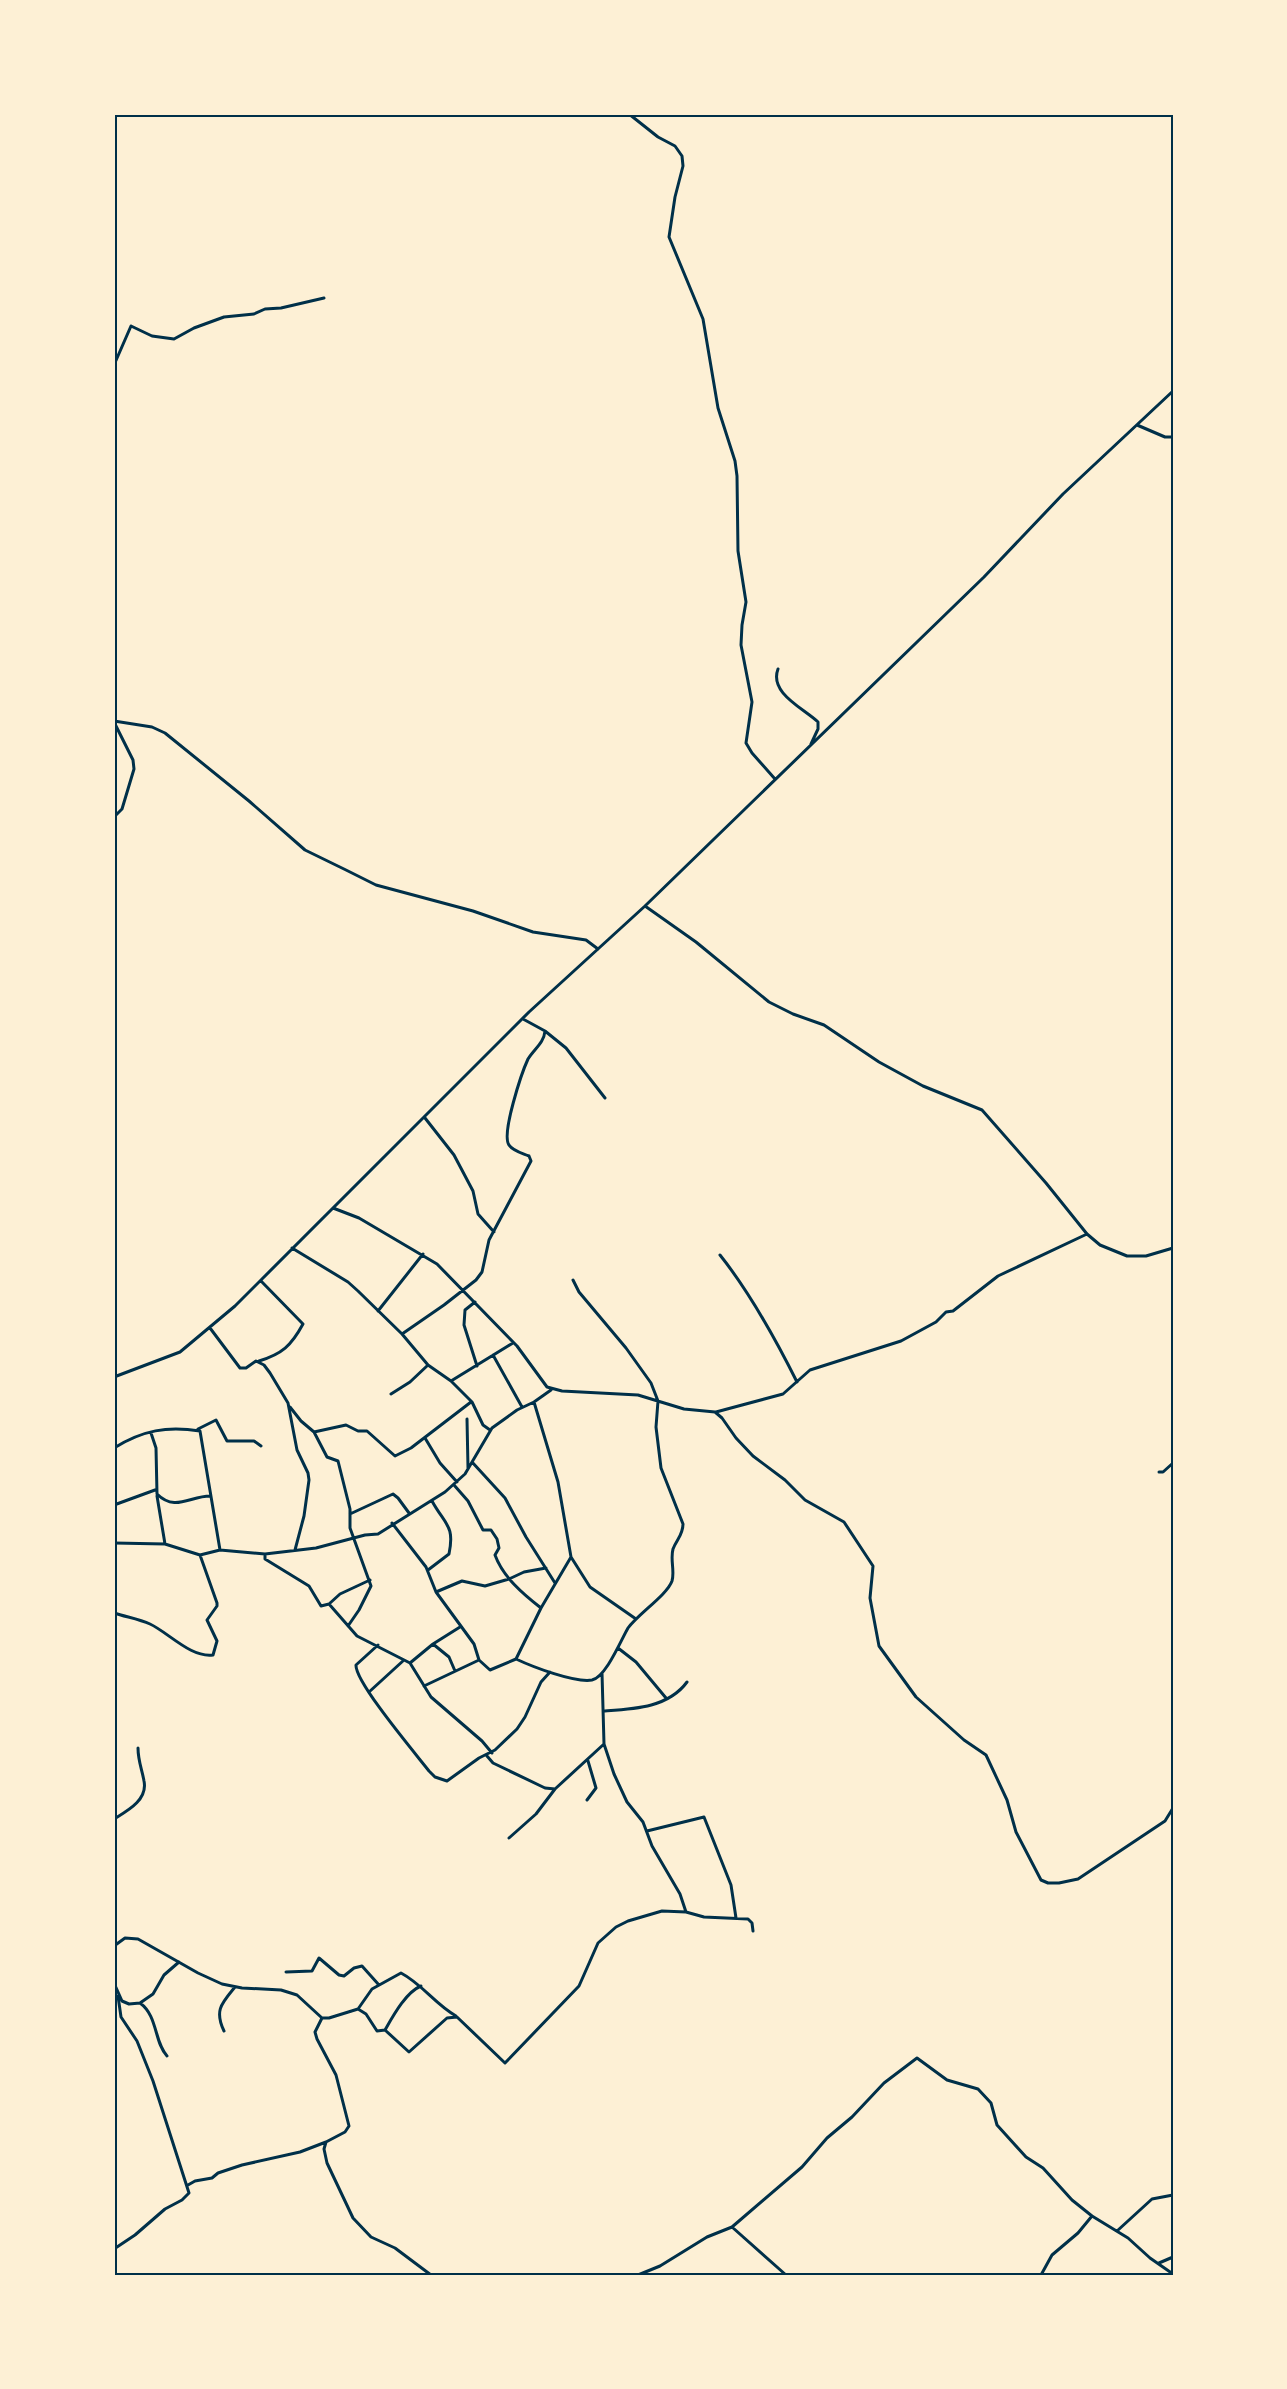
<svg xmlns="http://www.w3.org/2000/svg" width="1287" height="2389" font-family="Raleway,sans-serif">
  <rect width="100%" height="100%" fill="#fdf0d5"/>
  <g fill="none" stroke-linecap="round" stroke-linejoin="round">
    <path stroke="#003049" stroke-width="3" d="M 629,114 L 658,137 L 675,146 L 682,156 L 683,166 L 675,197 L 669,237 L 703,319 L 718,408 L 735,461 L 737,476 L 738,551 L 746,602 L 742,625 L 741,645 L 752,702 L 746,743 L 752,753 L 775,779
      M 114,365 L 131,326 L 152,336 L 174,339 L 194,328 L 224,317 L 254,314 L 265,309 L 281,308 L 324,298
      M 1137,425 L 1165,437 L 1173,437
      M 778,669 C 769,693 803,708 818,722 L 818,729 L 811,744
      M 114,721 L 152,727 L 165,733 L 249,801 L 305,850 L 346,870 L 376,885 L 473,911 L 533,932 L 586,940 L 598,949
      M 114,722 L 133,760 L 134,769 L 122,809 L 114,817
      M 645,906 L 696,942 L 769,1002 L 793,1014 L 824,1025 L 879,1062 L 923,1086 L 982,1110 L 1046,1183 L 1087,1234 L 1100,1245 L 1127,1256 L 1146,1256 L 1173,1248
      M 523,1019 L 545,1031 L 566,1048 L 605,1098
      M 425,1118 L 454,1155 L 473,1191 L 478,1214 L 494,1232
      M 333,1208 L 359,1218 L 437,1264 L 517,1346 L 547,1387 L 562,1391 L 638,1395 L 684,1409 L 715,1412 L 722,1418 L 736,1438 L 753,1456 L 785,1480 L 805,1500 L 844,1522 L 873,1566 L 870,1598 L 879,1646 L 916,1697 L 964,1740 L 986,1755 L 1007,1800 L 1016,1832 L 1041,1880 L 1048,1883 L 1059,1883 L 1078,1879 L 1165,1821 L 1173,1808
      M 292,1248 L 348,1282 L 358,1291 L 402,1334 L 428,1365 L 451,1381 L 472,1402 L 483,1425 L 490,1430
      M 720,1255 C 751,1294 775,1338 797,1382
      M 475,1302 L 465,1310 L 464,1325 L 477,1366
      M 378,1311 L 423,1254
      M 210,1328 L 240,1368 L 246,1368 L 256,1361 L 264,1365 L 270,1373 L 288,1403 L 297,1450 L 308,1473 L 309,1480 L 304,1516 L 295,1550
      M 402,1334 L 444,1305 L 476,1280 L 482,1272 L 489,1240 L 531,1161 L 529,1156 C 522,1153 513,1151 509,1145 C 501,1134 522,1072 528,1059 C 534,1049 544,1043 545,1031
      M 493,1355 L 522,1407
      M 259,1361 C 282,1354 291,1346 303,1324 L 261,1281
      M 114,1377 L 180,1352 L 235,1306 L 529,1012 L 645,906 L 984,577 L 1063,494 L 1173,391
      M 451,1381 L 513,1343
      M 391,1394 L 410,1382 L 428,1365
      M 290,1407 L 301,1421 L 314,1432 L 327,1457 L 338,1461 L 350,1509 L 350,1528 L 371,1586 L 359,1610 L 348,1626
      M 716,1412 L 783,1394 L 810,1370 L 901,1341 L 936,1322 L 946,1312 L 953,1311 L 998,1276 L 1087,1234
      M 467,1419 L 468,1468
      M 198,1429 L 216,1420 L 227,1441 L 254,1441 L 261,1446
      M 314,1432 L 346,1425 L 358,1431 L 367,1431 L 395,1456 L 411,1448 L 471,1402
      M 151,1433 L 156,1448 L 157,1494 C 175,1512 190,1496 210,1496
      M 425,1438 L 440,1463 L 457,1482
      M 114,1448 C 143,1430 167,1426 200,1431 L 220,1550
      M 472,1462 L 505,1498 L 526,1537 L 555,1583
      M 1159,1472 L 1163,1472 L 1173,1463
      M 454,1485 L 468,1501 L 483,1530 L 491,1530 L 497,1539 L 499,1548 L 495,1555 C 503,1577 523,1594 541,1608
      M 157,1496 L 165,1544
      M 114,1505 L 155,1490
      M 350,1514 L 393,1494 L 398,1498 L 409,1513
      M 392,1523 L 426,1567 L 436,1592 L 474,1644 L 479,1660 L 490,1670 L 516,1659 C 533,1667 575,1683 592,1680 C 606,1677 621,1640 628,1628 C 638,1614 667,1595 672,1581 C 675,1571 670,1560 673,1549 C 677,1539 683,1535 683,1524 L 661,1468 L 656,1427 L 658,1401 L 651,1383 L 626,1348 L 579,1292 L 573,1280
      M 114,1543 L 165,1544 L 200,1555 L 220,1550 L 265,1554 L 316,1548 L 365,1535 L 378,1534 L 445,1492 L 465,1474 L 492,1428 L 517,1410 L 534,1402 L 551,1390
      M 265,1554 L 265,1559 L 309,1586 L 321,1606 L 329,1604 L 340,1594 L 370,1580
      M 571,1557 L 590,1587 L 636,1619
      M 428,1570 L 449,1554 C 455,1525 445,1525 432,1501
      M 436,1592 L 462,1581 L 485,1586 L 509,1579 L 524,1572 L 546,1568
      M 329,1604 L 357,1636 L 410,1663 L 431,1697 L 482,1741 L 492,1753
      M 114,1613 C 126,1617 139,1619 150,1624 C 169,1633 191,1658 213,1655 L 217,1641 L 207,1620 L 217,1606 L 217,1603 L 200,1555
      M 433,1644 L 449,1657 L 455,1671
      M 378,1645 L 356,1665 C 355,1682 415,1753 429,1771 L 435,1777 L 447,1781 L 479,1758 L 495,1750 L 517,1729 L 525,1717 L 541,1682 L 550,1672
      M 618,1648 L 636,1662 L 666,1698
      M 516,1659 L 541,1608 L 571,1557 L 558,1482 L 534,1402
      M 410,1663 L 433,1644 L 460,1627
      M 602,1673 L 604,1744 L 614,1774 L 627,1802 L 643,1822 L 652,1846 L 680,1894 L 686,1912
      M 424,1686 L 479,1660
      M 369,1692 L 404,1660
      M 603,1711 C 633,1709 668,1708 687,1682
      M 487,1756 L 493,1763 L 545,1788 L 555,1789 L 604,1744
      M 587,1800 L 596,1788 L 588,1761
      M 114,1819 C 127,1811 148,1800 144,1781 C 142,1769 138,1761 138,1748
      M 647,1831 L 704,1817 L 731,1885 L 736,1918
      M 509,1838 L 536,1814 L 555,1789
      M 114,1946 L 125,1938 L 138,1939 L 198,1973 L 222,1984 L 242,1988 L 281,1990 L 297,1995 L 322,2018 L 329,2018 L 358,2009 L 366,2014 L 377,2031 L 385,2030 L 409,2052 L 447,2018 L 457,2017 L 505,2063 L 579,1986 L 598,1943 L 616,1927 L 628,1921 L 662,1911 L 686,1912 L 704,1917 L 748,1919 L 752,1923 L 753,1931
      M 286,1972 L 312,1971 L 319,1958 L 339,1975 L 344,1976 L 354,1968 L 362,1966 L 379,1985
      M 114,1983 L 122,2001 L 129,2004 L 140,2003 C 158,2016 154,2042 167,2056
      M 140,2003 L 153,1994 L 164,1975 L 179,1962
      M 358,2009 L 372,1989 L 401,1973 C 422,1984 435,2004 456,2016
      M 322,2018 L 315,2032 L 317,2039 L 336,2075 L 349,2126 L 345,2132 L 326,2142 L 324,2149 L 327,2163 L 353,2218 L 371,2237 L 395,2248 L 431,2275
      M 385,2030 C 393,2016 406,1992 421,1986
      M 224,2031 C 214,2010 222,2003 235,1987
      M 188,2185 L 195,2181 L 212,2178 L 218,2173 L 242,2165 L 300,2152 L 326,2142
      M 732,2227 L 786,2275
      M 1117,2231 L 1152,2199 L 1173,2195
      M 114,2249 L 135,2235 L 165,2209 L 182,2200 L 189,2193 L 153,2081 L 137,2041 L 121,2017 L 118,1996
      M 1159,2263 L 1173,2257
      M 638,2275 L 660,2266 L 707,2237 L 732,2227 L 802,2167 L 827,2138 L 852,2117 L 884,2083 L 917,2058 L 947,2080 L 978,2089 L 991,2103 L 997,2125 L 1026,2157 L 1043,2168 L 1072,2200 L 1092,2216 L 1128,2238 L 1150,2258 L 1173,2274
      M 1041,2275 L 1052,2255 L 1078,2233 L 1092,2216"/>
  </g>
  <rect width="1287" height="2389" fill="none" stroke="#fdf0d5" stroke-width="231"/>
  <rect x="116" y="116" width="1056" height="2158" fill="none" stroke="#003049" stroke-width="2"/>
</svg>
